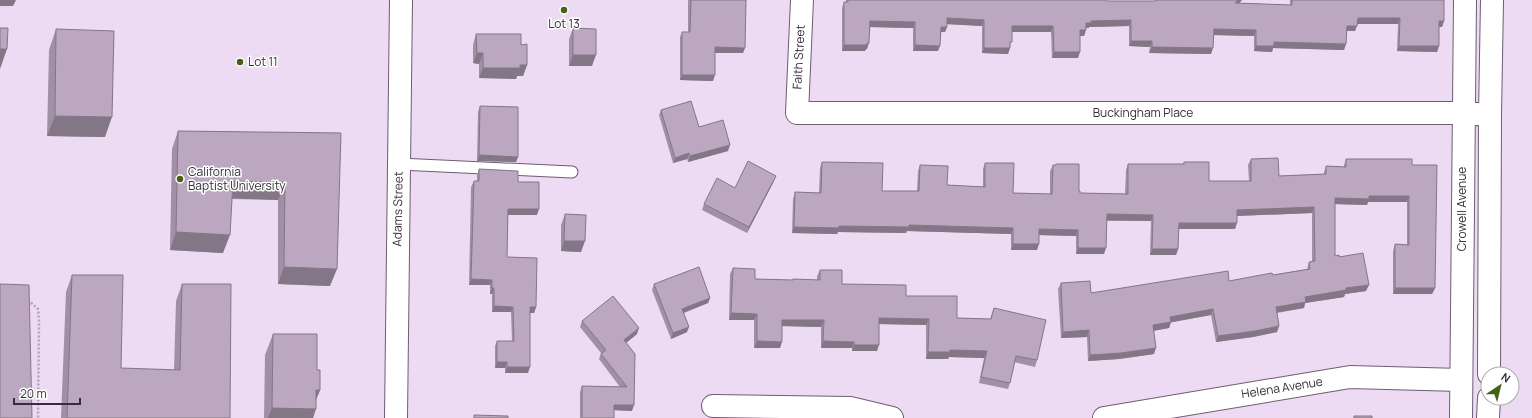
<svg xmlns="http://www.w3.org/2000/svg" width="1532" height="418" font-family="Manrope,sans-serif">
  <rect width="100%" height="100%" fill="#eddaf3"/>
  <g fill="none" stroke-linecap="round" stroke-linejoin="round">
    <defs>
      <path id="service" d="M 399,164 L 572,172"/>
      <path id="minor" d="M 802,0 L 797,113 L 1463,113 L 1490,115
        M 1489,374 L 1490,115 L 1492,0
        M 713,406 L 850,408 L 892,418
        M 1104,418 L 1350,377 L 1461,380
        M 1461,418 L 1465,0
        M 1488,418 L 1489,398"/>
      <path id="secondary" d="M 396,418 L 401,0"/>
    </defs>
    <use href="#service" stroke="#6e5d73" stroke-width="13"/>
    <use href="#minor" stroke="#6e5d73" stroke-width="24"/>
    <use href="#secondary" stroke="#6e5d73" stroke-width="24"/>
    <path stroke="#b2a3b7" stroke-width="2.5" stroke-dasharray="2 2" stroke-linecap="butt" d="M 28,300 L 38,309 L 39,321 L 38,418"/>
    <use href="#service" stroke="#fff" stroke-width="11"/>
    <use href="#minor" stroke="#fff" stroke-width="22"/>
    <use href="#secondary" stroke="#fff" stroke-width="22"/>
  </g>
  <path fill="#a190a5" d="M 688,0 L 746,0 L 743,53 L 715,53 L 713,81 L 680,80 L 680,37 L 682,32 L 688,32 Z
    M 846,0 L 1106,0 L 1106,1 L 1155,1 L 1155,0 L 1242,0 L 1239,3 L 1290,5 L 1290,0 L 1444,0 L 1444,21 L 1442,27 L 1439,27 L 1439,46 L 1437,52 L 1397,51 L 1398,24 L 1357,24 L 1355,31 L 1346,31 L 1344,50 L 1273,48 L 1272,52 L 1254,51 L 1254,36 L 1214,35 L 1211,54 L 1149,53 L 1150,47 L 1129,46 L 1129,26 L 1089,27 L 1089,28 L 1086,28 L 1084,36 L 1080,36 L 1078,58 L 1052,58 L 1051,32 L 1012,32 L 1010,46 L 1008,54 L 982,53 L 982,26 L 947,24 L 947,27 L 945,32 L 941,32 L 938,51 L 913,51 L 913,28 L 870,27 L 867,49 L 866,49 L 865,51 L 842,51 L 842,8 L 844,2 L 846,2 Z
    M 573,28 L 592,66 L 569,66 L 569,39 Z
    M 56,29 L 105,137 L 47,136 L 49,50 Z
    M 476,34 L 521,45 L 527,65 L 523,76 L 517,76 L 516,79 L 479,78 L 479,64 L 473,63 L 473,45 Z
    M 480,106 L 518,157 L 516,162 L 477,161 L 478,112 Z
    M 661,110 L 699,127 L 728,151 L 688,162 L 687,159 L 673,163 L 659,115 Z
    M 178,131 L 341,133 L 330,286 L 278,284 L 278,200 L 232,199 L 223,253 L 170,250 L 172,149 Z
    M 1251,159 L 1279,176 L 1324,174 L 1324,172 L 1326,166 L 1344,167 L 1344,165 L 1346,159 L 1412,165 L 1435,288 L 1432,294 L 1393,294 L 1393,251 L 1395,244 L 1407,245 L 1407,202 L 1368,202 L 1367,205 L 1335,204 L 1335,256 L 1339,257 L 1366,291 L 1345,294 L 1344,297 L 1305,303 L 1304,308 L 1277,313 L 1279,326 L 1277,332 L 1253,337 L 1216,342 L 1211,315 L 1171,322 L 1169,328 L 1154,331 L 1154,354 L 1119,359 L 1088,361 L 1087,337 L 1061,338 L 1058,289 L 1061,283 L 1091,293 L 1229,281 L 1273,275 L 1307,269 L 1309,262 L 1312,262 L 1312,213 L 1237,216 L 1235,229 L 1178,229 L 1178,249 L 1176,255 L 1150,255 L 1151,221 L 1107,221 L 1104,254 L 1076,254 L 1076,236 L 1039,235 L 1037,250 L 1011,250 L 1011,234 L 907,231 L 906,233 L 838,232 L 837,234 L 792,233 L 793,199 L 795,192 L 819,193 L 820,168 L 822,162 L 882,191 L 917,191 L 918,171 L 920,165 L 947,185 L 983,187 L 983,169 L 985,163 L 1013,193 L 1050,194 L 1050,171 L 1053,165 L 1079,191 L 1080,193 L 1125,194 L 1126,170 L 1128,164 L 1183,164 L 1184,162 L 1209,181 L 1249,181 L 1248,165 Z
    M 479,169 L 518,182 L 537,215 L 508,215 L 507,257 L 536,307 L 534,313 L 530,313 L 528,373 L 505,373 L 505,368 L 495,368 L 495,346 L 497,341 L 512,341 L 511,312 L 492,312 L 492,294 L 490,294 L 490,285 L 469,285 L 471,187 L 474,181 L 477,181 L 477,175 Z
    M 774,181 L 747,233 L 702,210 L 704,204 Z
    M 565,214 L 581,252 L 561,251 L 561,225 Z
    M 733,268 L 755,279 L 792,280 L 793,279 L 817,280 L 817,276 L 820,270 L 842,284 L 906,296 L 957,318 L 990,319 L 994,308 L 1037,360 L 1035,367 L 1014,362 L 1010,383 L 1008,389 L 979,383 L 984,358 L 949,357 L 948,359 L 926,359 L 926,325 L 879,324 L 877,351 L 852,351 L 852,348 L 821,348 L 821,327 L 782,326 L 780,348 L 754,348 L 754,320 L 729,320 L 730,274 Z
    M 72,275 L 121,368 L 174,370 L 176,301 L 182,284 L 230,418 L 61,418 L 66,292 Z
    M 654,284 L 710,298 L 708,303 L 684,313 L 687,332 L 671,339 L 652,290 Z
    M 582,321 L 637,334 L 626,343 L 632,411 L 614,410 L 614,418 L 580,418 L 580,392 L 582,386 L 620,387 L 599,359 L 601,353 L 580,327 Z
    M 273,334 L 317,370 L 320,390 L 316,399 L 313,418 L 264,418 L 265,355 Z"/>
  <path fill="#837686" d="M 0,0 L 16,0 L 13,6 L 0,6 Z
    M 1238,0 L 1242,0 L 1233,9 L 1235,3 Z
    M 947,18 L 984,20 L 982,26 L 945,24 Z
    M 1358,18 L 1400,18 L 1398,24 L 1355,24 Z
    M 1131,20 L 1129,26 L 1089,27 L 1089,28 L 1084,28 L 1086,23 L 1091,21 Z
    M 870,21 L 915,22 L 913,28 L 868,27 Z
    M 1439,21 L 1444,21 L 1442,27 L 1437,27 Z
    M 1012,26 L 1053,26 L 1051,32 L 1010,32 Z
    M 1347,26 L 1357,26 L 1355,31 L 1344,31 Z
    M 941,27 L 947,27 L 945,32 L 939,32 Z
    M 1214,29 L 1256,30 L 1254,36 L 1212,35 Z
    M 1080,30 L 1086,30 L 1084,36 L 1078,36 Z
    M 1131,41 L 1152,41 L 1150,47 L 1129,46 Z
    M 1274,42 L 1346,44 L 1344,50 L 1273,48 L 1272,52 L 1254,51 L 1256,46 Z
    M 867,43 L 869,43 L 867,49 L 866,49 L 865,51 L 842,51 L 844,45 Z
    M 915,45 L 940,46 L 938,51 L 913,51 Z
    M 1399,46 L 1439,46 L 1437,52 L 1397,51 Z
    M 715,47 L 745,48 L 743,53 L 713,53 Z
    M 1152,47 L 1213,48 L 1211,54 L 1149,53 Z
    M 984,48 L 1010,48 L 1008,54 L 982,53 Z
    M 0,49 L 7,49 L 0,69 Z
    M 1054,52 L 1080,52 L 1078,58 L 1052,58 Z
    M 477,53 L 483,53 L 479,64 L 473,63 Z
    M 573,55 L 596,55 L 592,66 L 569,66 Z
    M 520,65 L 527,65 L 523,76 L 517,76 L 516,79 L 479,78 L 483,68 Z
    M 682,75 L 715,75 L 713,81 L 680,80 Z
    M 55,116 L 112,117 L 105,137 L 47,136 Z
    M 730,145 L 728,151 L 688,162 L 690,156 Z
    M 689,153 L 687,159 L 673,163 L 675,158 Z
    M 479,155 L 518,157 L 516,162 L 477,161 Z
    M 776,176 L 774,181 L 747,233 L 749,227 Z
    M 233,181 L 285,182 L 278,200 L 227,198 Z
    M 1369,196 L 1409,196 L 1407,202 L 1368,202 L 1367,205 L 1332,204 L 1335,198 Z
    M 1314,207 L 1312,213 L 1235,216 L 1237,210 Z
    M 508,209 L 539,209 L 537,215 L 506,215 Z
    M 1107,214 L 1153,215 L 1151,221 L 1105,220 Z
    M 1179,223 L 1237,223 L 1235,229 L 1176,229 Z
    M 909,225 L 1013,228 L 1011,234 L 907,231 L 906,233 L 838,232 L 837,234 L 792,233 L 794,227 Z
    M 1039,229 L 1078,230 L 1076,236 L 1037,235 Z
    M 176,232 L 230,235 L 223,253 L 170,250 Z
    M 564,241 L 585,241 L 581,252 L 561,251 Z
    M 1013,244 L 1039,244 L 1037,250 L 1011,250 Z
    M 1078,248 L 1106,248 L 1104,254 L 1076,254 Z
    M 1152,249 L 1178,249 L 1176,255 L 1150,255 Z
    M 284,267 L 337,269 L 330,286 L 278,284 Z
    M 471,279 L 492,280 L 490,285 L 469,285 Z
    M 1369,285 L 1366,291 L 1345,294 L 1344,297 L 1305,303 L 1304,308 L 1273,313 L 1276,307 L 1305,297 L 1346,288 Z
    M 492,288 L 494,288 L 492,294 L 490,294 Z
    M 1395,288 L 1435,288 L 1432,294 L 1393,294 Z
    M 710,298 L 708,303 L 680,314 L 682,309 Z
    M 494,306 L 513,307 L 511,312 L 492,312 Z
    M 530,307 L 536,307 L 534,313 L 528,313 Z
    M 1213,309 L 1211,315 L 1168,323 L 1170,317 Z
    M 731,313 L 757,314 L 754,320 L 729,320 Z
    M 879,318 L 929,319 L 926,325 L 877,324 Z
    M 782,320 L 824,320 L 821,327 L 780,326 Z
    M 1171,322 L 1169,328 L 1151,331 L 1153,325 Z
    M 1279,326 L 1277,332 L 1253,337 L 1216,342 L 1218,336 Z
    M 689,327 L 687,332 L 671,339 L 673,333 Z
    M 639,328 L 637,334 L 622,346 L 624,340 Z
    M 1089,330 L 1087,337 L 1061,338 L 1063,332 Z
    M 757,341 L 782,342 L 780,348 L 754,348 Z
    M 823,341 L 854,342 L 852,348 L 821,348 Z
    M 854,345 L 879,345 L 877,351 L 852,351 Z
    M 1156,348 L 1154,354 L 1119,359 L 1088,361 L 1090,355 Z
    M 950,350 L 987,351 L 984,358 L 949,357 L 948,359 L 926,359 L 928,352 Z
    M 497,362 L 507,362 L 505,368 L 495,368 Z
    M 507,367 L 530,367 L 528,373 L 505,373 Z
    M 316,390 L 320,390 L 313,408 L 316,409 L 313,418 L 268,418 L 272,408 Z
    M 614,405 L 634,405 L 632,411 L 612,410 Z"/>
  <path fill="#bba8c0" stroke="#837686" d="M 691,0 L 746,0 L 745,48 L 715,47 L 715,75 L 682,75 L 682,32 L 690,32 Z
    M 848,0 L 1106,0 L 1106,1 L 1156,1 L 1156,0 L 1238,0 L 1235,3 L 1292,5 L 1292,0 L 1444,0 L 1444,21 L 1439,21 L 1439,46 L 1399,46 L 1400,18 L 1358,18 L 1357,26 L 1347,26 L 1346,44 L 1274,42 L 1274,46 L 1256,46 L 1256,30 L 1214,29 L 1213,48 L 1152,47 L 1152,41 L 1131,41 L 1131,20 L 1091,21 L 1091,23 L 1086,23 L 1086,30 L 1080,30 L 1080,52 L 1054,52 L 1053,26 L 1012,26 L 1012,42 L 1010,42 L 1010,48 L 984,48 L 984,20 L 947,18 L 947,27 L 941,27 L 940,46 L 915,45 L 915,22 L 870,21 L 869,43 L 867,43 L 867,45 L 844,45 L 844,2 L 848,2 Z
    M 0,28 L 8,28 L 7,49 L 0,49 Z
    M 573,28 L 596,29 L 596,55 L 573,55 Z
    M 56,29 L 114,31 L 112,117 L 55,116 Z
    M 476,34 L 521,34 L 521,45 L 527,44 L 527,65 L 520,65 L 520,68 L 483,68 L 483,53 L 477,53 Z
    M 691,101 L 699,127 L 723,120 L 730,145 L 690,156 L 689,153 L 675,158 L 661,110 Z
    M 480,106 L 518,107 L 518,157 L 479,155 Z
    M 178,131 L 341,133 L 337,269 L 284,267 L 285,182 L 233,181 L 230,235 L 176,232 Z
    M 1278,158 L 1279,176 L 1326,174 L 1326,166 L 1346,167 L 1346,159 L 1412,159 L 1412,165 L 1437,165 L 1435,288 L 1395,288 L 1395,244 L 1409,245 L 1409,196 L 1369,196 L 1369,199 L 1335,198 L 1335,256 L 1339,255 L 1339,257 L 1363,253 L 1369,285 L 1346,288 L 1346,290 L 1305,297 L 1306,302 L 1276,307 L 1279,326 L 1255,331 L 1218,336 L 1213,309 L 1170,317 L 1171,322 L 1153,325 L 1156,348 L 1121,353 L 1090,355 L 1089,330 L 1063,332 L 1061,283 L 1090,281 L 1091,293 L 1228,271 L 1229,281 L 1272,273 L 1273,275 L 1310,269 L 1309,262 L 1315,261 L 1314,207 L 1237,210 L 1237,223 L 1179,223 L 1178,249 L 1152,249 L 1153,215 L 1107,214 L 1106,248 L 1078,248 L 1078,230 L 1039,229 L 1039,244 L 1013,244 L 1013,228 L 909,225 L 909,227 L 839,226 L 839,228 L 794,227 L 795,192 L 821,193 L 822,162 L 883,163 L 882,191 L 919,191 L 920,165 L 948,166 L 947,185 L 985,187 L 985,163 L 1014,163 L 1013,193 L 1052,194 L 1053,165 L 1056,165 L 1056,164 L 1079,164 L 1079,191 L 1080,191 L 1080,193 L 1128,194 L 1128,164 L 1184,164 L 1184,162 L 1209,162 L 1209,181 L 1251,181 L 1251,159 Z
    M 748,161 L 776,176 L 749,227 L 704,204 L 717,178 L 735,188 Z
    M 479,169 L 518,171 L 518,182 L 539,182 L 539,209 L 508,209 L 507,257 L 537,258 L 536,307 L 530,307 L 530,367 L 507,367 L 507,362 L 497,362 L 497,341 L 514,341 L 513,307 L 494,306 L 494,288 L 492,288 L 492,280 L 471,279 L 474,181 L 479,181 Z
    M 565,214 L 586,215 L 585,241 L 564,241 Z
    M 699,267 L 710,298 L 682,309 L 689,327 L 673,333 L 654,284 Z
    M 733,268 L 755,269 L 755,279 L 793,280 L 793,279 L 820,280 L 820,270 L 842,270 L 842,284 L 906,285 L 906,296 L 957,296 L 957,318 L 991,319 L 994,308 L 1046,320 L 1037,360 L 1016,356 L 1010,383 L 981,377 L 987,351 L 950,350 L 950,352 L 928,352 L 929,319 L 879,318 L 879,345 L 854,345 L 854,342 L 823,341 L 824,320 L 782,320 L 782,342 L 757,341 L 757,314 L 731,313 Z
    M 72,275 L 123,275 L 121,368 L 180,370 L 182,284 L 231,284 L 230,418 L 67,418 Z
    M 0,284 L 29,285 L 32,418 L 0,418 Z
    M 613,296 L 639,328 L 624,340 L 635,354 L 634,405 L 614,405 L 614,418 L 582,418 L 582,386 L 627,387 L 601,354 L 606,350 L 582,321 Z
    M 273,334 L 317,334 L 317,370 L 320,370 L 320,390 L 316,390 L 316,409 L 272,408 Z
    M 474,415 L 508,416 L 508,418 L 474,418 Z
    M 1354,416 L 1372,416 L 1372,418 L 1354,418 Z"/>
  <g fill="#446216" stroke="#fff" stroke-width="1.5">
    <circle cx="564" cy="10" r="4"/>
    <circle cx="240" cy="62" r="4"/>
    <circle cx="180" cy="179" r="4"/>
  </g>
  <g text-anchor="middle" stroke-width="3" stroke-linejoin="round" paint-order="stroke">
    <g font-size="12" fill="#352e38" stroke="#fff" text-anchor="start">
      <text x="564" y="28" text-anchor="middle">Lot 13</text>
      <text x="248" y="66">Lot 11</text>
      <text x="188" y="176">California<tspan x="188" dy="14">Baptist University</tspan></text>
    </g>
    <g font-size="12" fill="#352e38" stroke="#fff">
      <text transform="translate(799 57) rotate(-87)" y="4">Faith Street</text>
      <text x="1143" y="117">Buckingham Place</text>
      <text transform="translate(398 209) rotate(-89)" y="4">Adams Street</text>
      <text transform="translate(1462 209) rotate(-90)" y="4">Crowell Avenue</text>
      <text transform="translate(1282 388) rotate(-9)" y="4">Helena Avenue</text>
    </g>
  </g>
  <g transform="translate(1500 386) rotate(35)"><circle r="19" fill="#ffffff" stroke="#aeabaf"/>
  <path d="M0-3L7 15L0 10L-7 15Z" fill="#446216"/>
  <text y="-6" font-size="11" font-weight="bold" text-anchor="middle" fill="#352e38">N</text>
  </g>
  <path d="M14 398v6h66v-6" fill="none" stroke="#352e38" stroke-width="2"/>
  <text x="20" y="398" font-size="12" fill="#352e38" stroke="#ffffff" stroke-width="3" paint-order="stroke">20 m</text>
</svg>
